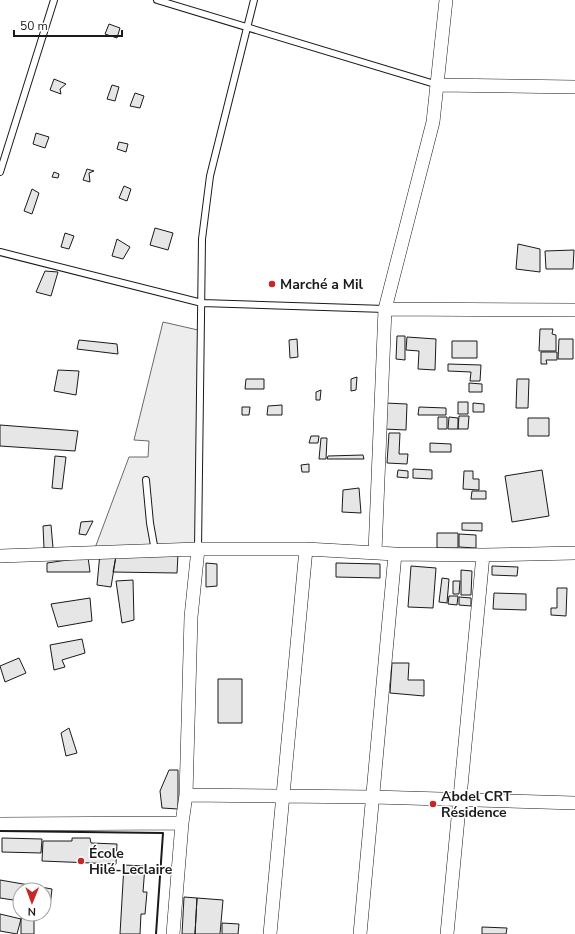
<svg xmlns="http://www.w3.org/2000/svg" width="575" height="934" font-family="'Nunito Sans',sans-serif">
  <rect width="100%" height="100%" fill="#fff"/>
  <path fill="#ededed" stroke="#6a6a6a" d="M 163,322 L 198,330 L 196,546 L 95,548 L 129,457 L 148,457 L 149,441 L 134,440 Z"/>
  <path fill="#e6e6e6" stroke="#1a1a1a" d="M 109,24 L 120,28 L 117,38 L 105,34 Z
    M 54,79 L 66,84 L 60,89 L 61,94 L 50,90 Z
    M 112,85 L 119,87 L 115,101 L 107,99 Z
    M 135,93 L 144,96 L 140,108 L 130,106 Z
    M 36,133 L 49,137 L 45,148 L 33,144 Z
    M 119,142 L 128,144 L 126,152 L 117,149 Z
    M 87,169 L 94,171 L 89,173 L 90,182 L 83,180 Z
    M 54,172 L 59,174 L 58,178 L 52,177 Z
    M 124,186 L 131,189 L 127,201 L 119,198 Z
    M 32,189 L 39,193 L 32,214 L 24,211 Z
    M 155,228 L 173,233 L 168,250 L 150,245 Z
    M 65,233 L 74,236 L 69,249 L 61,247 Z
    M 117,239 L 130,247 L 123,259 L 112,256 Z
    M 518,244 L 540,249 L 540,272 L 516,269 Z
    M 574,250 L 573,269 L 546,269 L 545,251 Z
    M 45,271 L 58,272 L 51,296 L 36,292 Z
    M 540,329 L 553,329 L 552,334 L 556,335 L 556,351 L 539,351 Z
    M 397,336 L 405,336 L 405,360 L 396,359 Z
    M 407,337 L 436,339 L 435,370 L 418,369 L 419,351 L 406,350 Z
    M 297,339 L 298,357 L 290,358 L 289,340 Z
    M 559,339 L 573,339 L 573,359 L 558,359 Z
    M 79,340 L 117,344 L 118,354 L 77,349 Z
    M 452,341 L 477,341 L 477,358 L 452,358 Z
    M 541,352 L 557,352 L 557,360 L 546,360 L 547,364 L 541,364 Z
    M 448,364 L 481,365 L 480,381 L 470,381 L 471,372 L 448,371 Z
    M 58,370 L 79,371 L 76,395 L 54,391 Z
    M 357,377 L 356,390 L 351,391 L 351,379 Z
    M 246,379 L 264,379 L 264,389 L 245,389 Z
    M 517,379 L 529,379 L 528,408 L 516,408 Z
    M 469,383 L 482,384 L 482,392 L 469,392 Z
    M 321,390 L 320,400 L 316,400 L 316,392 Z
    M 458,402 L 468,402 L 468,414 L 458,414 Z
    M 385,403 L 407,404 L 406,430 L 384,429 Z
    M 473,403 L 484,404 L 484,412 L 473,412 Z
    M 282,405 L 282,415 L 267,415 L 268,406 Z
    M 242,407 L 250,407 L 249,415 L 242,415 Z
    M 419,407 L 446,408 L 446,415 L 418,415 Z
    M 459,416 L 469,416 L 468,429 L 458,429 Z
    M 438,417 L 447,417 L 447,429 L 438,429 Z
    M 449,417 L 458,418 L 458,429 L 448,429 Z
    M 528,418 L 549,418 L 549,436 L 528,436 Z
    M 0,425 L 78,431 L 75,451 L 0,446 Z
    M 389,433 L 400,433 L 399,454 L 408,454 L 407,464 L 387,463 Z
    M 311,436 L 319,436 L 318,443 L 309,443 Z
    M 321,438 L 327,438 L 326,459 L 319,459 Z
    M 430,443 L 451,444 L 451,452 L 430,452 Z
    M 363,455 L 364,459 L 327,459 L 328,456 Z
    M 55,456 L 66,457 L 62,489 L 52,488 Z
    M 309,464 L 309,472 L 302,472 L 301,465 Z
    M 413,469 L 432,470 L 432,479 L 413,478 Z
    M 398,470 L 408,471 L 408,478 L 397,477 Z
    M 542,470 L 549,516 L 512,522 L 505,476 Z
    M 464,471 L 473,471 L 473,479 L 479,479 L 479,490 L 463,489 Z
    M 359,488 L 361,513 L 342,512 L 343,490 Z
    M 472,491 L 486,491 L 486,499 L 471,499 Z
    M 93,521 L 86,535 L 79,534 L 81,522 Z
    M 462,523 L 482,523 L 482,531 L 462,530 Z
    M 51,525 L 53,548 L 44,548 L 43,526 Z
    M 437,533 L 458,533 L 458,548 L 437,548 Z
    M 459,534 L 476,535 L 476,548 L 459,547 Z
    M 100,553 L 116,556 L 111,587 L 97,585 Z
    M 178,554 L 177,573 L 113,572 L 116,556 Z
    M 88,557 L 90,572 L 47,572 L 47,563 Z
    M 206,563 L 217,564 L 217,586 L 206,587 Z
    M 336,563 L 380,564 L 380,578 L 336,577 Z
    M 411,566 L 436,568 L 433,608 L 408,607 Z
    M 492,566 L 518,567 L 517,576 L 492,575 Z
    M 461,570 L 472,571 L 471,595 L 461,595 Z
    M 442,578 L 449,579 L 447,603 L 439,602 Z
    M 133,580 L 134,620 L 122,623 L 116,581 Z
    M 453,581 L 460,581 L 459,594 L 453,594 Z
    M 557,588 L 567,588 L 566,616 L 551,615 L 551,608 L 557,608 Z
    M 494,593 L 526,594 L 526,610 L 493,609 Z
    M 449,596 L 458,596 L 457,605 L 448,604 Z
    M 459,597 L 471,598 L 471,606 L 459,605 Z
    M 90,598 L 92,621 L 58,627 L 51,604 Z
    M 82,639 L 85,653 L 62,660 L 65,667 L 54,670 L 50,645 Z
    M 19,658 L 26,673 L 5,682 L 0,666 Z
    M 392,663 L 409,663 L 408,680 L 424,680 L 424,696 L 390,693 Z
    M 218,679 L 242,679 L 242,723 L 218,723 Z
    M 69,728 L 77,753 L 66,756 L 61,733 Z
    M 169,770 L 178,770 L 178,809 L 162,808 L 160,791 Z
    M 2,838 L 42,839 L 41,853 L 2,852 Z
    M 72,838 L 90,838 L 91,843 L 117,844 L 116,864 L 42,861 L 43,841 L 72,841 Z
    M 124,865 L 145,866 L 143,892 L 147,892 L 145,914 L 141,914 L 140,934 L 120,934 Z
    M 0,880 L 52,889 L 50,906 L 44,905 L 44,890 L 20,890 L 20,901 L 0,898 Z
    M 184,897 L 197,898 L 195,934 L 182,934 Z
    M 197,898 L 223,900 L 220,934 L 195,934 Z
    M 0,914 L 21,919 L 17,934 L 0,931 Z
    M 21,918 L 34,918 L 34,934 L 21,934 Z
    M 222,923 L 239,924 L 238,934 L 222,934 Z
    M 482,927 L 507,928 L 506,934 L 482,934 Z"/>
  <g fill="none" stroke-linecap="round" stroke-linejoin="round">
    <defs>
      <path id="lane" d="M 157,0 L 438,85
        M 0,172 L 54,0
        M 0,252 L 202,303 L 385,309
        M 146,480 L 150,523 L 155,551
        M 198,549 L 202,239 L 210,176 L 254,0"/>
      <path id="street" d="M 438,85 L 575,87
        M 385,309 L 575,310
        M 375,552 L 385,309 L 433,122 L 446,0
        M 0,556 L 198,549 L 306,549 L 395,554 L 483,555 L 575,553
        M 186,795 L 373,797 L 575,803
        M 0,824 L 182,823
        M 173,934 L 182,823 L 186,795 L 191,617 L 198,549
        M 270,934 L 306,549
        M 360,934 L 395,554
        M 447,934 L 483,555"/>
    </defs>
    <use href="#lane" stroke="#1a1a1a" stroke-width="8"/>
    <use href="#street" stroke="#1a1a1a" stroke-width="14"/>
    <use href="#lane" stroke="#fff" stroke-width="6"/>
    <use href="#street" stroke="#fff" stroke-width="13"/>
    <path stroke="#1a1a1a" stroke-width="2" d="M 0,831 L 163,833 L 156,934"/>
  </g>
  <g fill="#c62828" stroke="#fff" stroke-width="1.5">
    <circle cx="272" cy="284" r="4"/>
    <circle cx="433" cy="804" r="4"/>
    <circle cx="81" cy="861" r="4"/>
  </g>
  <g text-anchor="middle" stroke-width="3" stroke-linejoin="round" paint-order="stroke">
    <g font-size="14" font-weight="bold" fill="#1a1a1a" stroke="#fff" text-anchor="start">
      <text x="280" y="289">Marché a Mil</text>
      <text x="441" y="801">Abdel CRT<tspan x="441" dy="16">Résidence</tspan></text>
      <text x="89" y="858">École<tspan x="89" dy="16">Hilé-Leclaire</tspan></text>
    </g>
  </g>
  <g transform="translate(32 902) rotate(181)"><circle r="19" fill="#ffffff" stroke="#a3a3a3"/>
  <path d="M0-3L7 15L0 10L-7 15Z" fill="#c62828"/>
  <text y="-6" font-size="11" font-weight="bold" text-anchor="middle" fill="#1a1a1a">N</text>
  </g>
  <path d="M14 30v6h108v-6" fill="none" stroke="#1a1a1a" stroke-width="2"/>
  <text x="20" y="30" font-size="12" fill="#1a1a1a" stroke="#ffffff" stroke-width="3" paint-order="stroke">50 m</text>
</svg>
